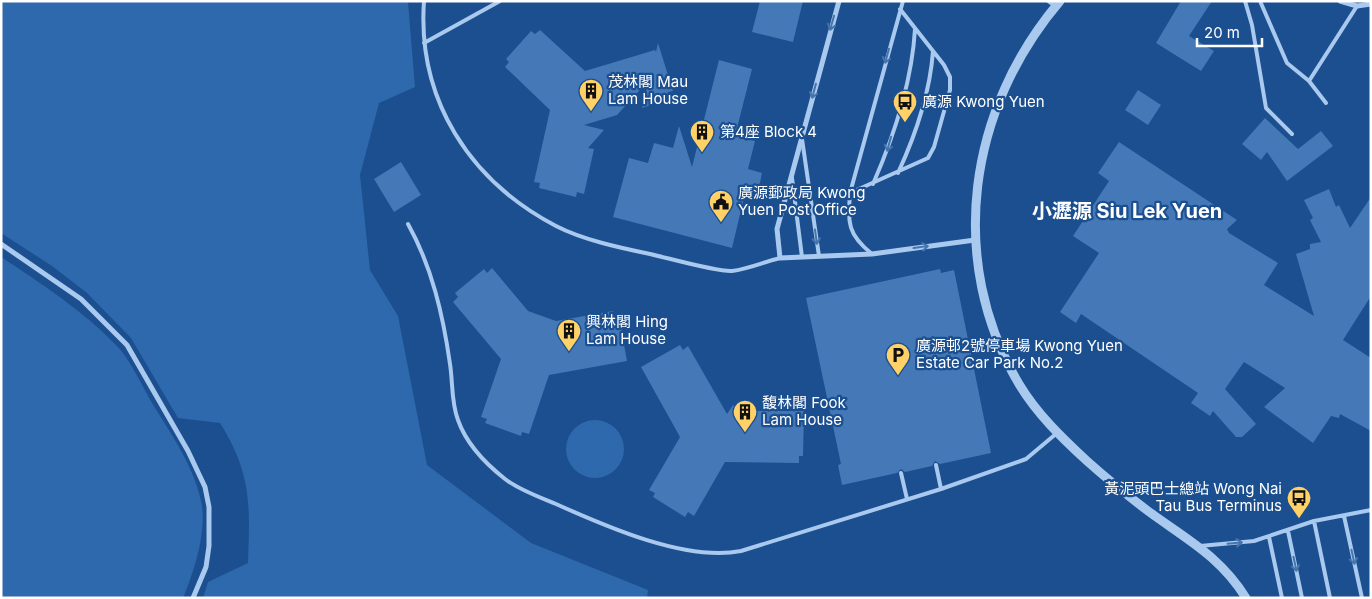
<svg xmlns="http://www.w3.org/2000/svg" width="1372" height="599" font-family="Inter,'Noto Sans TC',sans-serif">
  <rect width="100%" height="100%" fill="#1b4f8f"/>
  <path fill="#2e69ad" d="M 1,1 L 408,2 L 415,87 L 379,103 L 360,175 L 370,270 L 398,316 L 427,465 L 531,543 L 648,590 L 647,598 L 203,598 L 208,582 L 248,563 C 250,506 252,474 220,423 L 178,418 L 131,338 L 87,293 L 52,266 L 1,233 Z
    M 1,257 C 42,284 82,310 116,345 C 130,359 142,386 152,403 C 171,434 196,469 202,506 C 206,534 194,572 183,598 L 1,598 Z
    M566 449a29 29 0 1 1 58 0a29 29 0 1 1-58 0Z"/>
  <path fill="#4478b7" d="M 760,1 L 803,1 L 793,42 L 752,32 Z
    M 1181,1 L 1212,1 L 1189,36 L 1214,51 L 1201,71 L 1156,43 Z
    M 540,30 L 585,71 L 655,50 L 656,52 L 658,43 L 673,91 L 668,92 L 670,99 L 642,108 L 649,80 L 617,115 L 584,125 L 604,130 L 588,148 L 594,149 L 584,194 L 577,192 L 576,197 L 539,188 L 540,183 L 534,182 L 550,110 L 505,67 L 509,62 L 506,59 L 531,31 L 535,34 Z
    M 719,60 L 752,69 L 735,136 L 755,141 L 748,169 L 762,173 L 758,192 L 746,189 L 732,248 L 613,217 L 629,158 L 648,163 L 654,143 L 673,148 L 679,126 L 692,167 Z
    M 1138,90 L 1161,105 L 1148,125 L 1125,110 Z
    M 1265,118 L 1298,149 L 1321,131 L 1333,146 L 1287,181 L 1267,152 L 1261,160 L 1242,144 Z
    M 1119,142 L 1237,220 L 1227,229 L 1229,233 L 1278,263 L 1264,285 L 1314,316 L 1296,254 L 1310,249 L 1310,244 L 1321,242 L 1310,220 L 1313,218 L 1304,200 L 1329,189 L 1336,207 L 1339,205 L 1350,228 L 1371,197 L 1371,296 L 1343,340 L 1371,358 L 1371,431 L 1340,414 L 1339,418 L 1331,416 L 1313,443 L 1264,407 L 1285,388 L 1244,362 L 1225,389 L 1256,424 L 1242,437 L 1236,437 L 1213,411 L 1210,416 L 1191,403 L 1198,393 L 1081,314 L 1076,323 L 1060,312 L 1099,253 L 1073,236 L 1109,181 L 1098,173 Z
    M 401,162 L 421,195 L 394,212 L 374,179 Z
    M 492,268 L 528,311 L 556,321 L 613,311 L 614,318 L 619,317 L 627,361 L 549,375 L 529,434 L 522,432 L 521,436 L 485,423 L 487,419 L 481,417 L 501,359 L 453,302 L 458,297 L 455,293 L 484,269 L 487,273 Z
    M 940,269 L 941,273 L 954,270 L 991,453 L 940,464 L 935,461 L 932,466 L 905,472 L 901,469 L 897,473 L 842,485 L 838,465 L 841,464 L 806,298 Z
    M 680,345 L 683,350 L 688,346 L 727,414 L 733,405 L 742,411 L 804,411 L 803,456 L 799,456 L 799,463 L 725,462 L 694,516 L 688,512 L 685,517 L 653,497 L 655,493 L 649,490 L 680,437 L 641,367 Z"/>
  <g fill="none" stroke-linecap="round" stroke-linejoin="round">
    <path stroke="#a9c9ee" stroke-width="4" d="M 424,1 C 417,100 470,181 556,226 C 583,240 621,248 650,254 C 668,258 717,272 732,271 C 748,269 764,262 780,258
      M 1245,1 L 1252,25 L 1266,108 L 1292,134
      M 1260,1 L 1287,63 L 1309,81 L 1357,6
      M 424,43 L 500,1
      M 1309,81 L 1326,103
      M 802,139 L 819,256
      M 898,173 C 916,134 930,93 933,51
      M 792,178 L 802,257
      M 873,184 C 894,136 912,82 915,29
      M 850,193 L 928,158 L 934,147 L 950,90 L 950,77 L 944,65 L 900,9
      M 408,224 C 432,267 443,315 450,364 C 453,383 451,402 458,420 C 466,443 486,464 505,479 C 519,490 539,497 556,504 C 605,526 686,562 741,551 L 941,489 L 1026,459 L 1057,433
      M 872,254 C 847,234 848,223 850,193 L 903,1
      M 936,465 L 941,489
      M 901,473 L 907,499
      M 1344,516 L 1362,598
      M 1314,521 L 1330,598
      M 1288,531 L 1302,598
      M 1269,537 L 1282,598
      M 1200,546 L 1254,541 L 1314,521 L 1371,510"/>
    <path stroke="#a9c9ee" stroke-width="5" d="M 839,1 L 777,229 L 780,258 L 872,254 L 975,240
      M 1049,1 L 1056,6
      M 1340,1 L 1357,6 L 1371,4
      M 1,244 L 81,299 L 127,345 L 188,451 L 205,487 L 209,507 L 209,546 L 206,567 L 193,598"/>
    <path stroke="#a9c9ee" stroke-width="9" d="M 1060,1 C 968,109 946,260 1019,384 C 1037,414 1062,438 1087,461 C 1106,478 1127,495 1148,511 C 1186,539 1220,556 1246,598"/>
  </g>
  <defs><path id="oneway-shaft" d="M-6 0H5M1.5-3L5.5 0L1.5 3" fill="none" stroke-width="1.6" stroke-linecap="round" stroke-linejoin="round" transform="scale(1.25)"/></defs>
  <g stroke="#4674ac">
    <use href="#oneway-shaft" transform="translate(832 23) rotate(106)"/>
    <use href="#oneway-shaft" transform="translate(887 56) rotate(105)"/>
    <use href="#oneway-shaft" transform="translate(814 91) rotate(105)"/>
    <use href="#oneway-shaft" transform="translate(889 144) rotate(106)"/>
    <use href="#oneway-shaft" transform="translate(816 237) rotate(82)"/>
    <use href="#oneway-shaft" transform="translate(921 247) rotate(-8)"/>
    <use href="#oneway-shaft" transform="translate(1235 543) rotate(-5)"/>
    <use href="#oneway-shaft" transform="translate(1353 557) rotate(78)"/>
    <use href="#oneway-shaft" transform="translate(1295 564) rotate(78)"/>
  </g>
  <defs>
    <symbol id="building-pin" viewBox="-11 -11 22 30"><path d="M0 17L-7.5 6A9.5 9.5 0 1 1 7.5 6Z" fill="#ffd166" stroke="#1b4f8f"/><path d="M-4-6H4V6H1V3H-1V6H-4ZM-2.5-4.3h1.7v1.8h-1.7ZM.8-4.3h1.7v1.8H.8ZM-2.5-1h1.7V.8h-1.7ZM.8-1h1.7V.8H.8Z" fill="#111"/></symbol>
    <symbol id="bus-pin" viewBox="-11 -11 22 30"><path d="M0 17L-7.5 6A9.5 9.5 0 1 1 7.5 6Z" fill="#ffd166" stroke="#1b4f8f"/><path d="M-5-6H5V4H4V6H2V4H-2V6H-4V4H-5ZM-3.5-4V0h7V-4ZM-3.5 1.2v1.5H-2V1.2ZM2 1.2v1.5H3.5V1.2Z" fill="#111"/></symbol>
    <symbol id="civic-pin" viewBox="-11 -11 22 30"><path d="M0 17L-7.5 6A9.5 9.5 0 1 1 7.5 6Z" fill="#ffd166" stroke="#1b4f8f"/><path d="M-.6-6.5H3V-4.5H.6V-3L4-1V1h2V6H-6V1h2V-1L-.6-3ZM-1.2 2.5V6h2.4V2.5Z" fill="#111"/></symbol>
    <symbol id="parking-pin" viewBox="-11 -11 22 30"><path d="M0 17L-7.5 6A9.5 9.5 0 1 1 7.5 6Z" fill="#ffd166" stroke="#1b4f8f"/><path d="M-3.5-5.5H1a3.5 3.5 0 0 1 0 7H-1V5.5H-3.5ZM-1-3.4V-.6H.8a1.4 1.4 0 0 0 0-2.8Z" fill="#111"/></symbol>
  </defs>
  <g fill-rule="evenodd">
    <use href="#building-pin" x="577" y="77" width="28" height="38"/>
    <use href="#bus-pin" x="891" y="88" width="28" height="38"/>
    <use href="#building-pin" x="688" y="118" width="28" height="38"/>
    <use href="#civic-pin" x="707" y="188" width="28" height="38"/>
    <use href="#building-pin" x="555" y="317" width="28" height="38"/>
    <use href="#parking-pin" x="884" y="341" width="28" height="38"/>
    <use href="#building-pin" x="731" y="398" width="28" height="38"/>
    <use href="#bus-pin" x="1285" y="484" width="28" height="38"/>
  </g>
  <g text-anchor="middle" stroke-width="4.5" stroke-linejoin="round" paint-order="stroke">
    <g font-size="15" fill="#fff" stroke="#1b4f8f" text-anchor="start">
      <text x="608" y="87">茂林閣 Mau<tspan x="608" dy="17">Lam House</tspan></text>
      <text x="922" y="107">廣源 Kwong Yuen</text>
      <text x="720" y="137">第4座 Block 4</text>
      <text x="738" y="198">廣源郵政局 Kwong<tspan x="738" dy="17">Yuen Post Office</tspan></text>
      <text x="586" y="327">興林閣 Hing<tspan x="586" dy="17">Lam House</tspan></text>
      <text x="916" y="351">廣源邨2號停車場 Kwong Yuen<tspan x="916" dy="17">Estate Car Park No.2</tspan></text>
      <text x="762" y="408">馥林閣 Fook<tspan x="762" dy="17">Lam House</tspan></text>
      <text x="1282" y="494" text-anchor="end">黃泥頭巴士總站 Wong Nai<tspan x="1282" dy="17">Tau Bus Terminus</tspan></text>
    </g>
    <g font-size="20" font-weight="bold" fill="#fff" stroke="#1b4f8f">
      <text x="1127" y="218">小瀝源 Siu Lek Yuen</text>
    </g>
  </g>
  <rect width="1372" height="599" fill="none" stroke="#ffffff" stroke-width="5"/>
  <path d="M1197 38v8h65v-8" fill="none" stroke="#ffffff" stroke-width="2.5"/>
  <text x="1204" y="38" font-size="15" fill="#ffffff" stroke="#1b4f8f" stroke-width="4" paint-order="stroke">20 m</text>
</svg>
